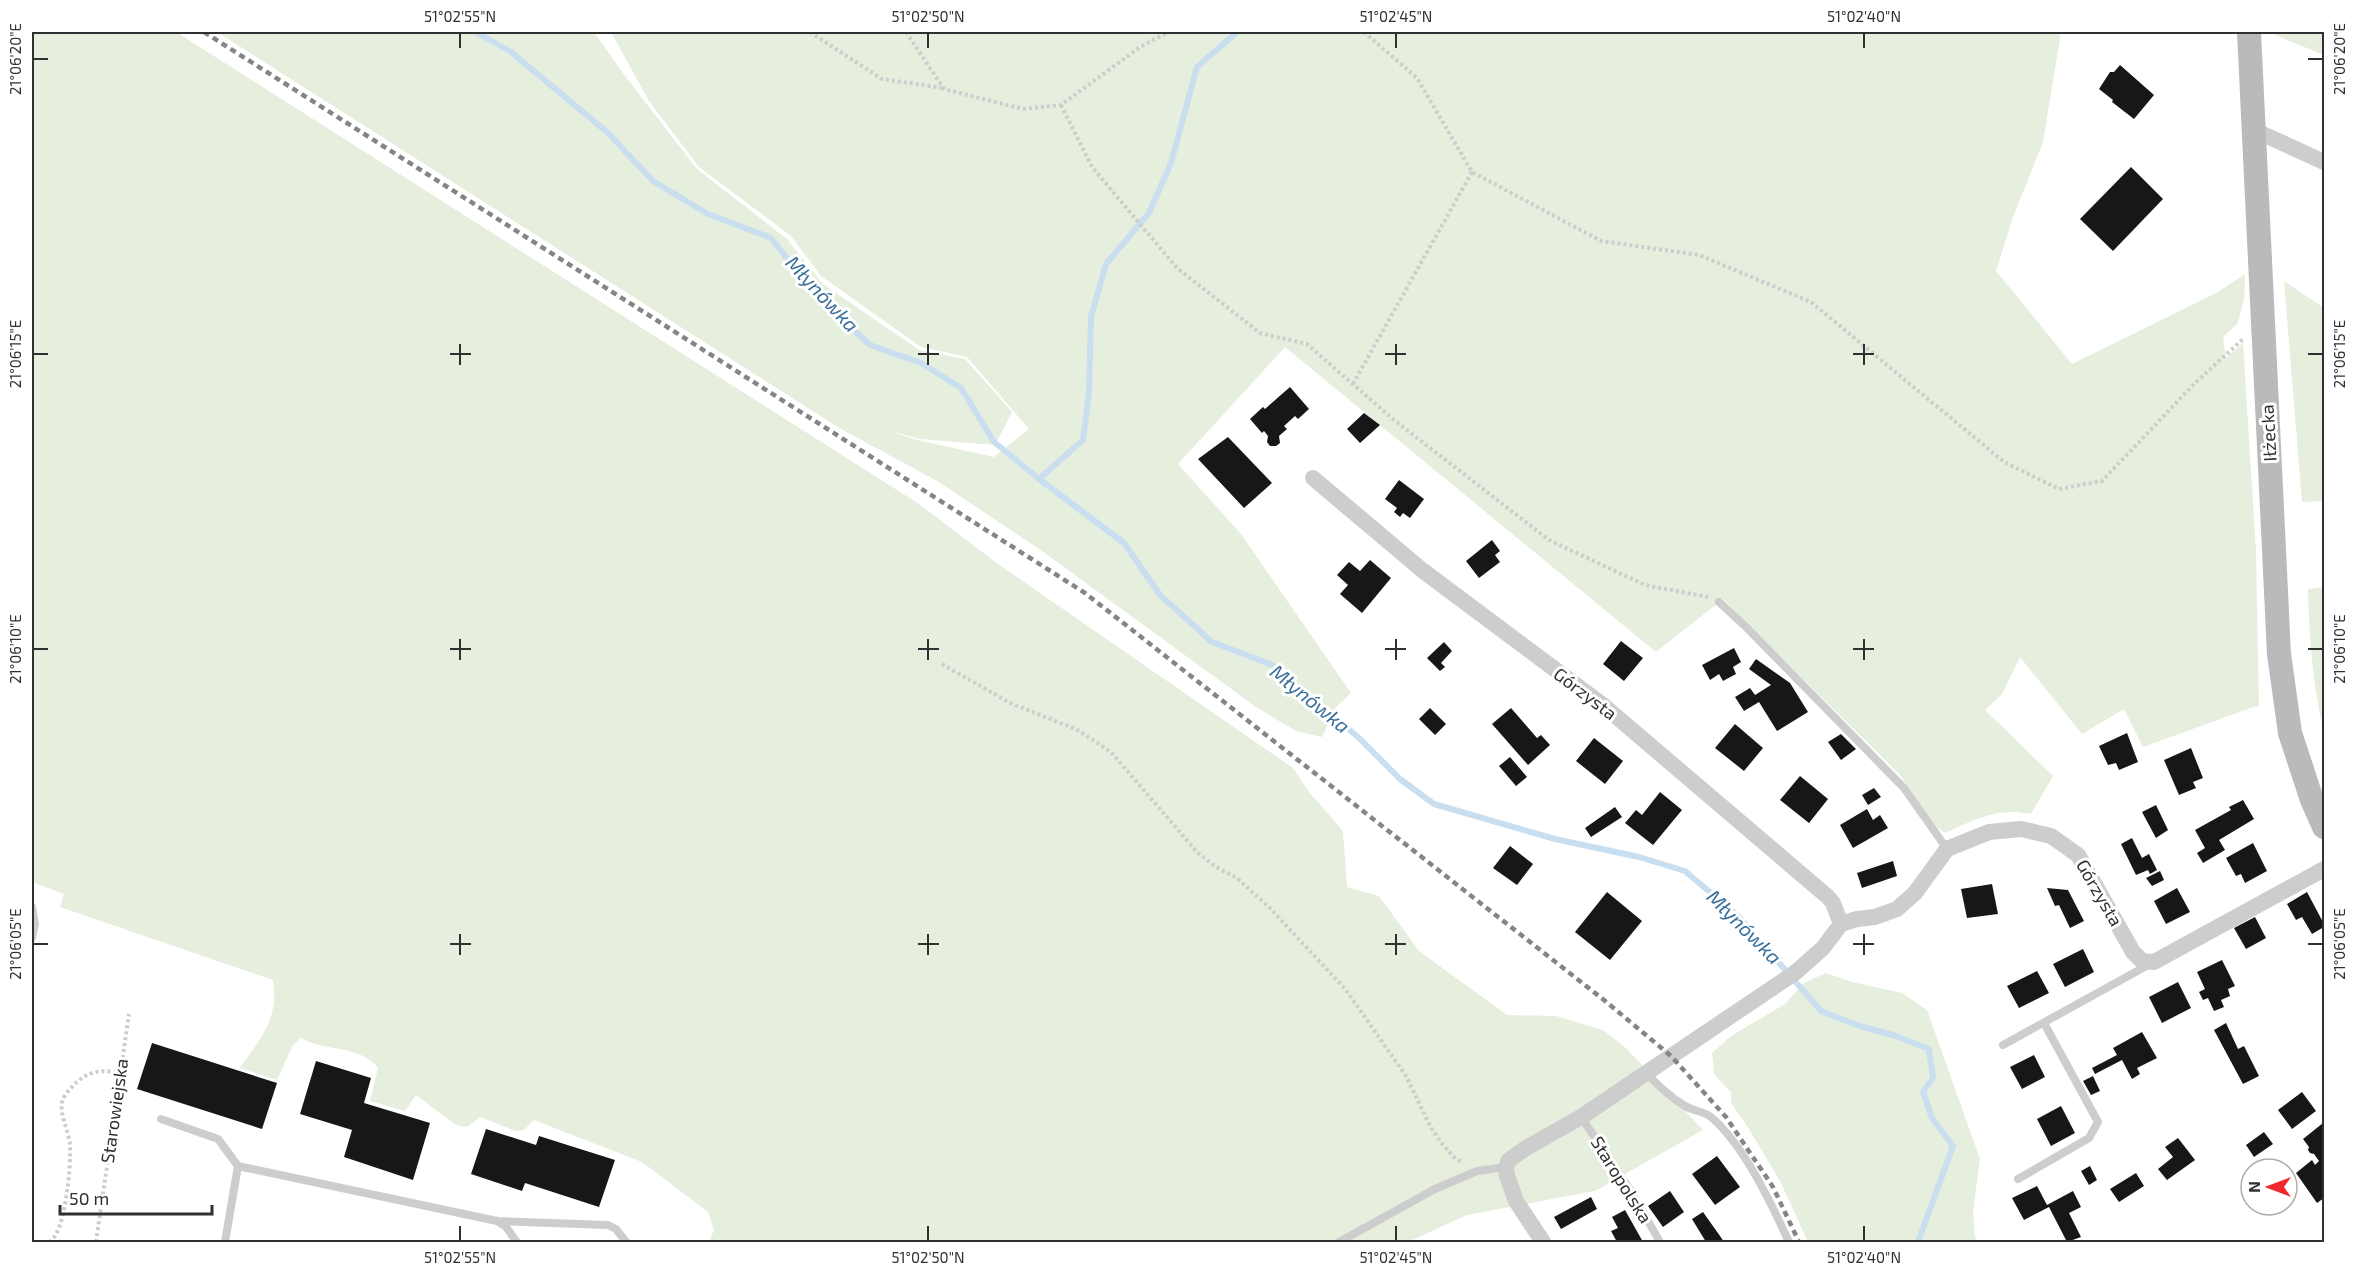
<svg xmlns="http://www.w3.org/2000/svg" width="2356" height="1274" font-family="'Exo 2',sans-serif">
  <rect width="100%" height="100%" fill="#fff"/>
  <path fill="#e6eede" d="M 32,32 L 176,32 L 919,504 L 998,564 L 1293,768 L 1309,792 L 1343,831 L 1347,887 L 1379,896 L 1419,951 L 1507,1015 L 1556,1016 L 1603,1030 L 1626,1048 L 1703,1130 L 1595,1191 L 1467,1215 L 1408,1242 L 709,1242 L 714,1230 L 708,1212 L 642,1162 L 534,1120 L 524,1130 L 516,1131 L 480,1117 L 467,1127 L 456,1125 L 416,1095 L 405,1111 L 370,1101 L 378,1068 C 360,1044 323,1052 301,1038 L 293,1045 L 277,1080 L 240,1068 C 261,1037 279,1020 273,980 L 60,907 L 64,894 L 32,882 Z
    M 217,32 L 594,32 L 625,76 L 697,169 L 787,239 L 823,284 L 919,350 L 965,359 L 1012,412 L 995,445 L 920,439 L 886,430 L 917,440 L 994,457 L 1029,429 L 967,357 L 921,347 L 821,276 L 791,236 L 699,167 L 649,101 L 611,32 L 2061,32 L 2043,142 L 2013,217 L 1996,271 L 2072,364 L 2218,292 L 2245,274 L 2244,299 L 2238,323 L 2223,337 L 2226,358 L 2243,343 L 2256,551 L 2259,707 L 2256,706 L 2143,747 L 2124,709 L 2082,734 L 2020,657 L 2002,694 L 1985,710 L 2053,776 L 2031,814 C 1997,807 1976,819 1945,833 L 1934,825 L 1900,775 L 1723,599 L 1656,652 L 1285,347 L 1178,464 L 1241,534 L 1351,693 L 1336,707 L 1322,737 L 1296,731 L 1256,707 L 1042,551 L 939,482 L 841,429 Z
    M 2270,32 L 2324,32 L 2324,55 L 2270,33 Z
    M 2284,281 L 2324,308 L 2324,501 L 2302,502 Z
    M 2324,587 L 2324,733 C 2313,687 2309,637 2308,589 Z
    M 1826,973 L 1852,982 L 1902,993 L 1927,1010 L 1980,1159 L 1973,1211 L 1975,1236 L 1978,1242 L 1808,1242 L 1781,1183 L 1749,1129 L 1731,1103 L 1731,1092 L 1714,1074 L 1712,1053 L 1731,1036 L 1785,1004 L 1804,983 Z"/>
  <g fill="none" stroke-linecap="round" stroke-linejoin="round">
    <path stroke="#c9deef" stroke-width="6" d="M 476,32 L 511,52 L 607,132 L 653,181 L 708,214 L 771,238 L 816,295 L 870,345 L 921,363 L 961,388 L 994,442 L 1039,479 L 1124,543 L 1160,595 L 1212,642 L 1272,665 L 1358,737 L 1400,779 L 1434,804 L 1555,839 L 1639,857 L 1685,871 L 1738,916 L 1821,1011 L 1860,1026 L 1896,1036 L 1929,1049 L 1933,1078 L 1923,1092 L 1932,1118 L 1953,1146 L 1918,1242
      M 1039,479 L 1083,440 L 1089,392 L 1091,317 L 1106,264 L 1149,213 L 1171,163 L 1197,67 L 1237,32"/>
  </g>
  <path fill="#171717" d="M 2120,65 L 2154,95 L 2134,119 L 2112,102 L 2113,100 L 2099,89 L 2110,72 L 2114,72 Z
    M 2131,167 L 2163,199 L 2113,251 L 2080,219 Z
    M 1290,387 L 1309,409 L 1298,419 L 1295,416 L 1284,426 L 1287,429 L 1279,436 L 1280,443 L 1276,446 L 1270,446 L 1267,442 L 1268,436 L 1264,431 L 1262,433 L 1250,419 L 1263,407 L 1265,409 Z
    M 1364,413 L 1380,425 L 1360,443 L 1347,429 Z
    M 1228,437 L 1272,483 L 1244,508 L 1198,459 Z
    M 1399,480 L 1424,499 L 1410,518 L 1403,513 L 1400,517 L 1394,512 L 1397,508 L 1385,499 Z
    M 1492,540 L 1500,551 L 1495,555 L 1500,562 L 1479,578 L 1466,561 Z
    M 1370,560 L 1391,578 L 1362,613 L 1340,594 L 1348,585 L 1337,575 L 1349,562 L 1360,571 Z
    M 1621,641 L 1643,658 L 1624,681 L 1603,664 Z
    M 1444,642 L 1452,651 L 1441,663 L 1445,667 L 1440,671 L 1427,658 Z
    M 1734,648 L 1741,662 L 1733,667 L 1736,674 L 1723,681 L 1719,674 L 1710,680 L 1702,665 Z
    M 1756,659 L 1790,683 L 1808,712 L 1777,731 L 1759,702 L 1744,711 L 1735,697 L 1750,688 L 1755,695 L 1771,685 L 1749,669 Z
    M 1430,708 L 1446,724 L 1435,735 L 1419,719 Z
    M 1511,708 L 1537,738 L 1541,735 L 1550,745 L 1528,765 L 1492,724 Z
    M 1735,724 L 1763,748 L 1744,771 L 1715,748 Z
    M 2127,733 L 2138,762 L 2119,770 L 2116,763 L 2108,765 L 2099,746 Z
    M 1841,734 L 1856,749 L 1841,760 L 1828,742 Z
    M 1594,738 L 1623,761 L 1605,784 L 1576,761 Z
    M 2191,748 L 2203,778 L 2193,782 L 2196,788 L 2179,795 L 2164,760 Z
    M 1510,757 L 1527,777 L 1516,786 L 1499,766 Z
    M 1800,776 L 1828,799 L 1809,823 L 1780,800 Z
    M 1874,788 L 1881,797 L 1868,805 L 1862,795 Z
    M 1660,792 L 1682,810 L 1653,845 L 1625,823 L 1636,810 L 1642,815 Z
    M 2243,800 L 2254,819 L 2219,840 L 2225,850 L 2203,863 L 2197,853 L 2205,848 L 2195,830 L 2231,810 L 2229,807 Z
    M 2156,805 L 2168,830 L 2156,838 L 2142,812 Z
    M 1615,807 L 1622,817 L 1591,837 L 1585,828 Z
    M 1867,809 L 1873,820 L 1880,815 L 1888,828 L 1853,848 L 1840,825 Z
    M 2132,838 L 2142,858 L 2149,854 L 2157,870 L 2150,874 L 2148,870 L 2136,875 L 2121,844 Z
    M 2253,843 L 2267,871 L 2245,883 L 2241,874 L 2236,876 L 2226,858 Z
    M 1510,846 L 1533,864 L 1517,885 L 1493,868 Z
    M 1893,861 L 1897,876 L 1862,888 L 1857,873 Z
    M 2160,871 L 2164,880 L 2152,886 L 2146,878 Z
    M 1992,884 L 1998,914 L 1967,918 L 1961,889 Z
    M 2047,888 L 2068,890 L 2084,921 L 2070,928 L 2059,905 L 2055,906 Z
    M 2177,888 L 2190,912 L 2166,924 L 2154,901 Z
    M 1607,892 L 1642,921 L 1610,960 L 1575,932 Z
    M 2307,892 L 2324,924 L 2324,927 L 2312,934 L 2302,917 L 2296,920 L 2287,904 Z
    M 2255,917 L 2266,938 L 2246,949 L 2234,928 Z
    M 2083,949 L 2094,972 L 2065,987 L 2053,964 Z
    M 2222,960 L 2235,986 L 2228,989 L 2230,996 L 2221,1000 L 2224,1007 L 2214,1011 L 2208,998 L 2203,1000 L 2199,992 L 2205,989 L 2197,972 Z
    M 2037,971 L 2049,993 L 2019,1008 L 2007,986 Z
    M 2178,982 L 2191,1008 L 2162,1023 L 2149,997 Z
    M 2226,1023 L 2238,1049 L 2244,1046 L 2259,1076 L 2243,1084 L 2214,1030 Z
    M 2142,1032 L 2157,1058 L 2137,1068 L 2140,1074 L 2132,1079 L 2122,1060 L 2095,1074 L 2092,1068 L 2117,1055 L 2113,1048 Z
    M 152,1043 L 277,1083 L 262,1129 L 137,1089 Z
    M 2034,1055 L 2045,1077 L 2022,1089 L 2010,1067 Z
    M 316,1061 L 371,1078 L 364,1103 L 430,1123 L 413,1180 L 344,1157 L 352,1130 L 300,1114 Z
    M 2093,1076 L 2100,1091 L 2091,1095 L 2083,1081 Z
    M 2302,1092 L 2316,1111 L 2292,1129 L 2278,1110 Z
    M 2061,1106 L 2075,1133 L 2051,1146 L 2037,1119 Z
    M 2323,1123 L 2324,1123 L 2324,1198 L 2317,1203 L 2296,1173 L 2312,1160 L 2315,1165 L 2319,1161 L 2314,1154 L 2310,1153 L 2308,1150 L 2309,1147 L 2303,1139 Z
    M 486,1129 L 536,1145 L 539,1136 L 615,1160 L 599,1207 L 525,1183 L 522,1191 L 471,1174 Z
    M 2264,1132 L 2273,1144 L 2254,1157 L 2246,1145 Z
    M 2178,1138 L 2195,1160 L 2167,1180 L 2158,1169 L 2173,1157 L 2165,1147 Z
    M 1717,1156 L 1740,1187 L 1715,1205 L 1692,1174 Z
    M 2090,1166 L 2097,1180 L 2089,1185 L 2081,1171 Z
    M 2136,1173 L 2144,1186 L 2119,1202 L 2110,1189 Z
    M 2037,1186 L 2047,1205 L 2073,1191 L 2081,1207 L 2069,1213 L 2081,1237 L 2067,1242 L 2049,1207 L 2024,1220 L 2012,1198 Z
    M 1670,1191 L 1684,1212 L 1663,1227 L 1648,1206 Z
    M 1591,1197 L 1597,1209 L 1561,1229 L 1554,1217 Z
    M 1625,1210 L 1643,1242 L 1617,1242 L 1611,1231 L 1618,1228 L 1612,1217 Z
    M 1703,1212 L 1720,1236 L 1724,1242 L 1706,1242 L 1692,1219 Z"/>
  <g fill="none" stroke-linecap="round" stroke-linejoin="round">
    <path stroke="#cdcdcd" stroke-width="4" stroke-dasharray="3 3" stroke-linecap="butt" d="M 810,32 L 882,79 L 943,88
      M 906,32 L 944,89 L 1023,109 L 1061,105 L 1140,47 L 1168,32
      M 1364,32 L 1417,78 L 1472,172 L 1601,241 L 1699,255 L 1811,302 L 2004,462 L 2059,489 L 2102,481 L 2194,384 L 2243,339
      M 1061,105 L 1092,167 L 1177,268 L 1260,333 L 1307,344 L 1394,420 L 1549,540 L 1645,585 L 1708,597
      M 1353,384 L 1472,172
      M 942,664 L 1010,703 L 1076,729 L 1111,752 L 1197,852 L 1216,867 L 1237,878 L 1270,908 L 1346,990 L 1406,1076 L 1431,1128 L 1443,1145 L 1454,1157 L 1463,1163
      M 49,1242 C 66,1233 71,1164 70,1145 C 69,1132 60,1116 62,1104 C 62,1098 67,1092 71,1088 C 86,1071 99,1069 121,1073
      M 96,1242 L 129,1014"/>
    <path stroke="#cdcdcd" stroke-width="8" d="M 1719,602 L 1745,626 L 1904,788 L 1947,849
      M 32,907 L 35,924 L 32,938
      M 2003,1045 L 2150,964
      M 1646,1073 C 1659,1086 1670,1097 1685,1106 C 1693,1111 1704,1111 1711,1117 C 1744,1145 1771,1203 1789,1242
      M 1581,1117 L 1629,1188 L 1660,1242
      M 161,1119 L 218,1139 L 238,1166
      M 2018,1179 L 2089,1138 L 2098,1122 L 2044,1023
      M 497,1221 L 506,1227 L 517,1242
      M 225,1242 L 238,1166 L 497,1221 L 608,1225 L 616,1229 L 626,1242
      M 1339,1242 L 1435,1189 L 1477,1171 L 1506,1167"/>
    <path stroke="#cdcdcd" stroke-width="16" d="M 2254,130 L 2324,162
      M 1313,478 L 1422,570 L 1604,706 L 1828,897 L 1833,903 L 1841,924
      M 1543,1242 L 1516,1201 L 1507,1176 L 1506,1167 L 1509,1160 L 1526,1148 L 1581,1117 L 1796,972 L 1823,948 L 1841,924 L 1857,919 L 1875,917 L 1897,909 L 1915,893 L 1947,849 L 1989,832 L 2021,829 L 2051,836 L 2078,855 L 2133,952 L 2142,961 L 2154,962 L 2324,869"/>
    <path stroke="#bababa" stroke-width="24" d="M 2249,32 L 2279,654 L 2290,733 L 2312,800 L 2324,827"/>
    <path stroke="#858585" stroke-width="4.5" stroke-dasharray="6 4.5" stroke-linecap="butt" d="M 204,32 L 1085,593 L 1604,1000 L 1671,1056 L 1726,1117 L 1773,1187 L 1799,1242"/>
  </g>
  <path fill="none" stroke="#303030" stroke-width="2" d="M 460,33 L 460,48M 928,33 L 928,48M 1396,33 L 1396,48M 1864,33 L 1864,48M 33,59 L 48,59M 2308,59 L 2323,59M 460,344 L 460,365M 928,344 L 928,365M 1396,344 L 1396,365M 1864,344 L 1864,365M 33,354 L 48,354M 450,354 L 471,354M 918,354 L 939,354M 1385,354 L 1406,354M 1853,354 L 1874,354M 2308,354 L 2323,354M 460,639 L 460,660M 928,639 L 928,660M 1396,639 L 1396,660M 1864,639 L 1864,660M 33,649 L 48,649M 450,649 L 471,649M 918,649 L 939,649M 1385,649 L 1406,649M 1853,649 L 1874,649M 2308,649 L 2323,649M 460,934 L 460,955M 928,934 L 928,955M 1396,934 L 1396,955M 1864,934 L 1864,955M 33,944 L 48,944M 450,944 L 471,944M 918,944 L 939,944M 1385,944 L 1406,944M 1853,944 L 1874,944M 2308,944 L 2323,944M 460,1226 L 460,1241M 928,1226 L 928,1241M 1396,1226 L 1396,1241M 1864,1226 L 1864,1241"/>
  <g text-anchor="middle" stroke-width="6" stroke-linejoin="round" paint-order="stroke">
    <g font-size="18" fill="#303030" stroke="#fff">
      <text transform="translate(2269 433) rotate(-93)" y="6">Iłżecka</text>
      <text transform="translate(1585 694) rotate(37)" y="6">Górzysta</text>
      <text transform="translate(2099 893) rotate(60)" y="6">Górzysta</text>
      <text transform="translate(115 1111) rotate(-82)" y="6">Starowiejska</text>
      <text transform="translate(1621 1180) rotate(58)" y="6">Staropolska</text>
    </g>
    <g font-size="20" font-style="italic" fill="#386e99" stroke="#fff">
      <text transform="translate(822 294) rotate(47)" y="7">Młynówka</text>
      <text transform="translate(1310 699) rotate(39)" y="7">Młynówka</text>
      <text transform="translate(1744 927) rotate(45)" y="7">Młynówka</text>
    </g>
  </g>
  <rect width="2356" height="1274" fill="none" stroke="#ffffff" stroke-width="66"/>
  <g transform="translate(2269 1187) rotate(270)"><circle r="28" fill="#ffffff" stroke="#acacac" stroke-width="1.5"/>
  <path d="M0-4.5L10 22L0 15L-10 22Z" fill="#f1292d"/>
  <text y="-9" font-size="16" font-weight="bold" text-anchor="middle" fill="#303030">N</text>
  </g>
  <path d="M60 1205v9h152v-9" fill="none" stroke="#303030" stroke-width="3"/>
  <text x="69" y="1205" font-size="18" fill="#303030" stroke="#ffffff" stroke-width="4.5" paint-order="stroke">50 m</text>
  <rect x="33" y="33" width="2290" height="1208" fill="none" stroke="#303030" stroke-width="2"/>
  <g font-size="15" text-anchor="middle" fill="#303030">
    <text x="460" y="22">51°02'55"N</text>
    <text x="928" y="22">51°02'50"N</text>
    <text x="1396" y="22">51°02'45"N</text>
    <text x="1864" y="22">51°02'40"N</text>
    <text transform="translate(2340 59) rotate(-90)" y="5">21°06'20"E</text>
    <text transform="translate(16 59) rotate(-90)" y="5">21°06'20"E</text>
    <text transform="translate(2340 354) rotate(-90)" y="5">21°06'15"E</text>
    <text transform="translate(16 354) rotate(-90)" y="5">21°06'15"E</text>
    <text transform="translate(2340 649) rotate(-90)" y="5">21°06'10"E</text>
    <text transform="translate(16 649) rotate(-90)" y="5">21°06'10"E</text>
    <text transform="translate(2340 944) rotate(-90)" y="5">21°06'05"E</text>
    <text transform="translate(16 944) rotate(-90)" y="5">21°06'05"E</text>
    <text x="460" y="1263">51°02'55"N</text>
    <text x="928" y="1263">51°02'50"N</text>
    <text x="1396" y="1263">51°02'45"N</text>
    <text x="1864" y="1263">51°02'40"N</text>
  </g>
</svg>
